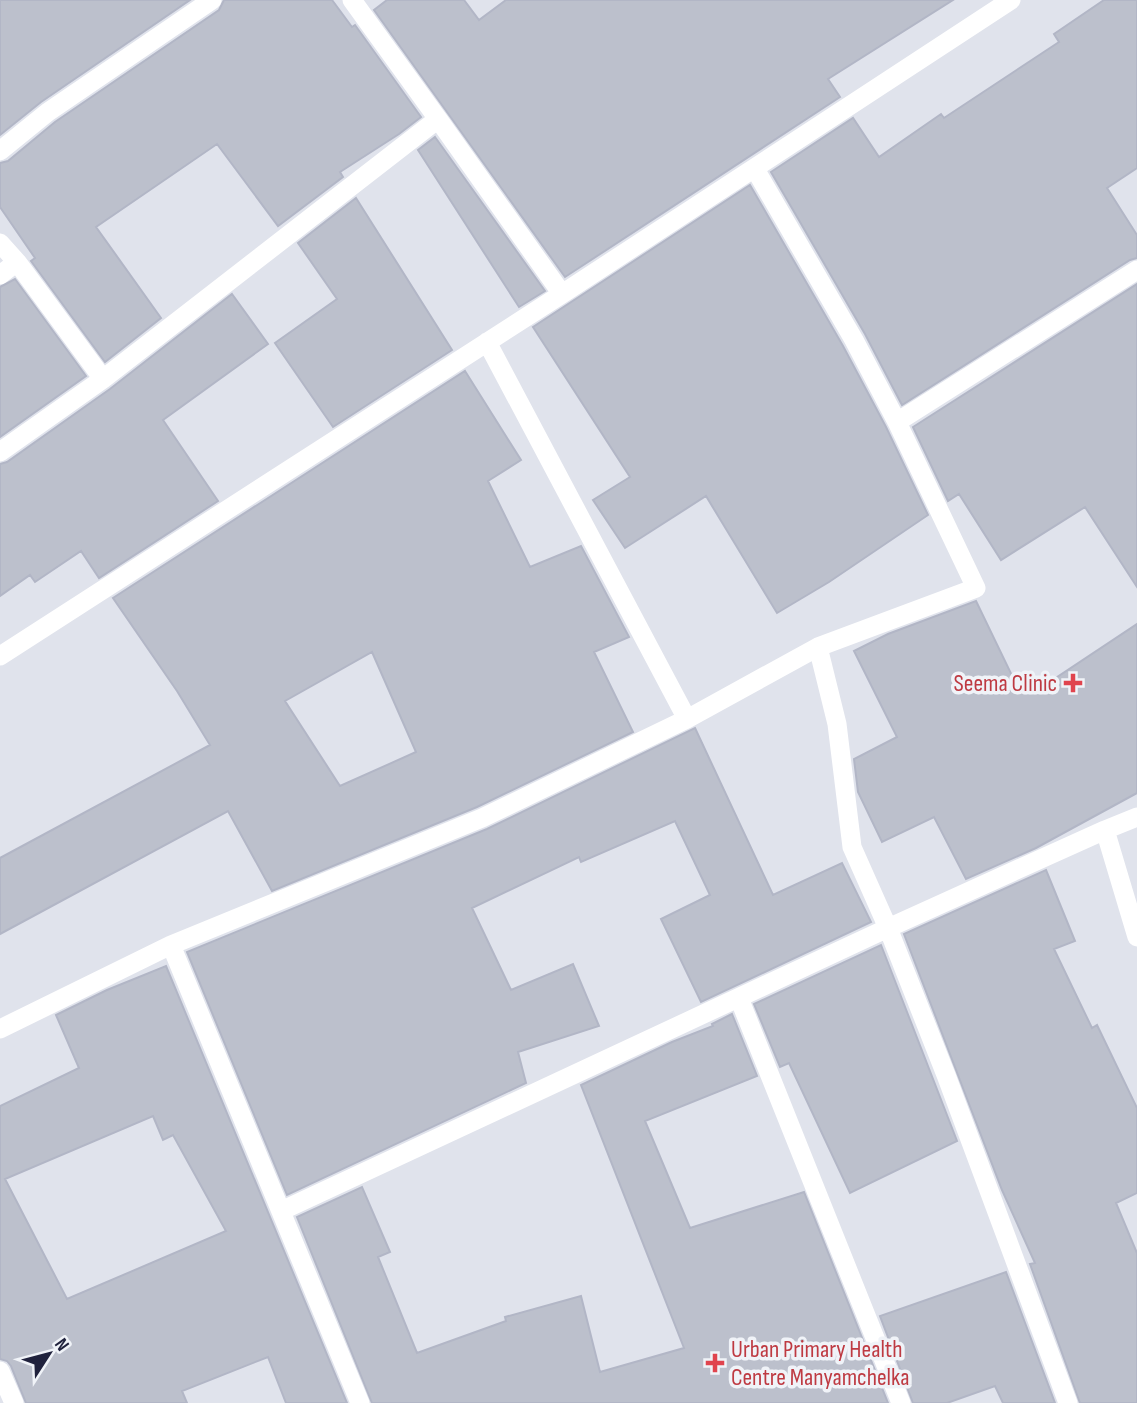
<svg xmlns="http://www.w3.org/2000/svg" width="1137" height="1403" font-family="'Sofia Sans Condensed',sans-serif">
  <rect width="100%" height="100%" fill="#e0e3ec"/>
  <path fill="#bcc0cc" stroke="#b2b6c6" stroke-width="2" fill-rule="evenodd" d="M 0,0 L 190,0 L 41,102 L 0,135 Z
    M 224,0 L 332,0 L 352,27 L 355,25 L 421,117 L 399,134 L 340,172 L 343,177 L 278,226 L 217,144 L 96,227 L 161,318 L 105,362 L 31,261 L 35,258 L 0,207 L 0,163 L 8,161 L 55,122 L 219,10 Z
    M 387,0 L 464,0 L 479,20 L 506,0 L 953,0 L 828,79 L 840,97 L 565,277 L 374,10 Z
    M 1104,0 L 1137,0 L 1137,168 L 1107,188 L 1137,235 L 1137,258 L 1130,260 L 902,405 L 865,334 L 771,172 L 853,118 L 879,157 L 941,114 L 944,118 L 1059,42 L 1054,34 Z
    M 435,137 L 545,291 L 519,307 L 418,150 Z
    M 750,185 L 843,346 L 886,427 L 928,515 L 829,582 L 777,613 L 706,496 L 625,548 L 593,500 L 630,477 L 533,327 Z
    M 356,198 L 452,350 L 333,427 L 275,343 L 337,299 L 298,243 Z
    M 15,279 L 86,376 L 0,437 L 0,287 Z
    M 1137,284 L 1137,587 L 1085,507 L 1001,560 L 959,494 L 948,501 L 913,427 Z
    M 232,294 L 268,344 L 163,420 L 218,501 L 99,578 L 81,551 L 35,582 L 30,575 L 0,596 L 0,464 L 7,462 L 110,389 Z
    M 465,371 L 521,460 L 488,481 L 530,567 L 581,546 L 629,637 L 594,652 L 633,732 L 477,807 L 272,891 L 228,811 L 0,934 L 0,858 L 210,745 L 177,691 L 113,598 ZM 372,652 L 416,752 L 340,786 L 285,701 Z
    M 976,601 L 1019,690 L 1032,683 L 1036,691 L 1137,624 L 1137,793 L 1036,848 L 966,879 L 934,817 L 882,842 L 858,792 L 854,759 L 897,737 L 854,651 L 888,634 Z
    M 695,728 L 773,895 L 842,863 L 871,922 L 701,1002 L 661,919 L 710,895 L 675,821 L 581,862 L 579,857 L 472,908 L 511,990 L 573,964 L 599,1026 L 518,1052 L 526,1083 L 287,1195 L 187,952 L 487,829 Z
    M 1046,870 L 1075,941 L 1054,949 L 1092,1028 L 1097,1025 L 1137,1108 L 1137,1193 L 1116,1203 L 1137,1253 L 1137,1403 L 1080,1403 L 1030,1264 L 1035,1263 L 1002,1190 L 904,934 Z
    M 881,945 L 957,1141 L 850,1193 L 789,1063 L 780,1067 L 754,1004 Z
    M 166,966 L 347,1403 L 286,1403 L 268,1357 L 182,1391 L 187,1403 L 26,1403 L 11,1366 L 7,1361 L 0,1359 L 0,1106 L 79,1068 L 56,1015 L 107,990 ZM 153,1116 L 163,1140 L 173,1135 L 226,1231 L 67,1299 L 5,1179 Z
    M 732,1014 L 757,1076 L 645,1121 L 690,1228 L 804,1192 L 888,1403 L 372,1403 L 297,1217 L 362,1187 L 390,1252 L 378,1257 L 417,1353 L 506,1321 L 505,1317 L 581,1296 L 600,1372 L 684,1348 L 581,1085 L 672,1042 L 713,1026 L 712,1024 Z
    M 1006,1272 L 1055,1403 L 1003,1403 L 995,1386 L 947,1403 L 913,1403 L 880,1316 Z"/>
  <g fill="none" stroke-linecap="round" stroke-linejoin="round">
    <path stroke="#fff" stroke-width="19" d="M 438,119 L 562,294
      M 0,151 L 48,112 L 212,0
      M 755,169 L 854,340 L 897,422
      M 0,243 L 17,262 L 103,379
      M 0,275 L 17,262
      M 0,452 L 103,379 L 438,119 L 352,0
      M 818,647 L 837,724 L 852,847 L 888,928 L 946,1075 L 1068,1403
      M 0,656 L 562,294 L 1011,0
      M 687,719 L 818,647 L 976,588 L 897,422 L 1137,270
      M 1137,817 L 1105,830 L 1137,937
      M 171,945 L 360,1403
      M 739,998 L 901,1403
      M 0,1029 L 171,945 L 482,818 L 687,719 L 487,342
      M 281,1211 L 888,928 L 1105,830
      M 0,1371 L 14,1403"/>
  </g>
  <g fill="#e0444e" stroke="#f0f3f8" stroke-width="2.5">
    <path d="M1069.5 672.5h7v7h7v7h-7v7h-7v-7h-7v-7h7z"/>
    <path d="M711.5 1352.5h7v7h7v7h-7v7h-7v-7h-7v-7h7z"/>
  </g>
  <g text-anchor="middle" stroke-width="7" stroke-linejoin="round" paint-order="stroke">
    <g font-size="24" fill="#be3a42" stroke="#f0f3f8" text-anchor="end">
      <text x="1057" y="691">Seema Clinic</text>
      <text x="731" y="1357" text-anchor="start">Urban Primary Health<tspan x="731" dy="28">Centre Manyamchelka</tspan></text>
    </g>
  </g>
  <g transform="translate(49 1354) rotate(54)" stroke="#f0f3f8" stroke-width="5" paint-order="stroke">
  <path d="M0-5L12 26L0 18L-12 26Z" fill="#20223d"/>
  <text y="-10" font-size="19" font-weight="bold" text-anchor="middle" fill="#20223d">N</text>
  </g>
</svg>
